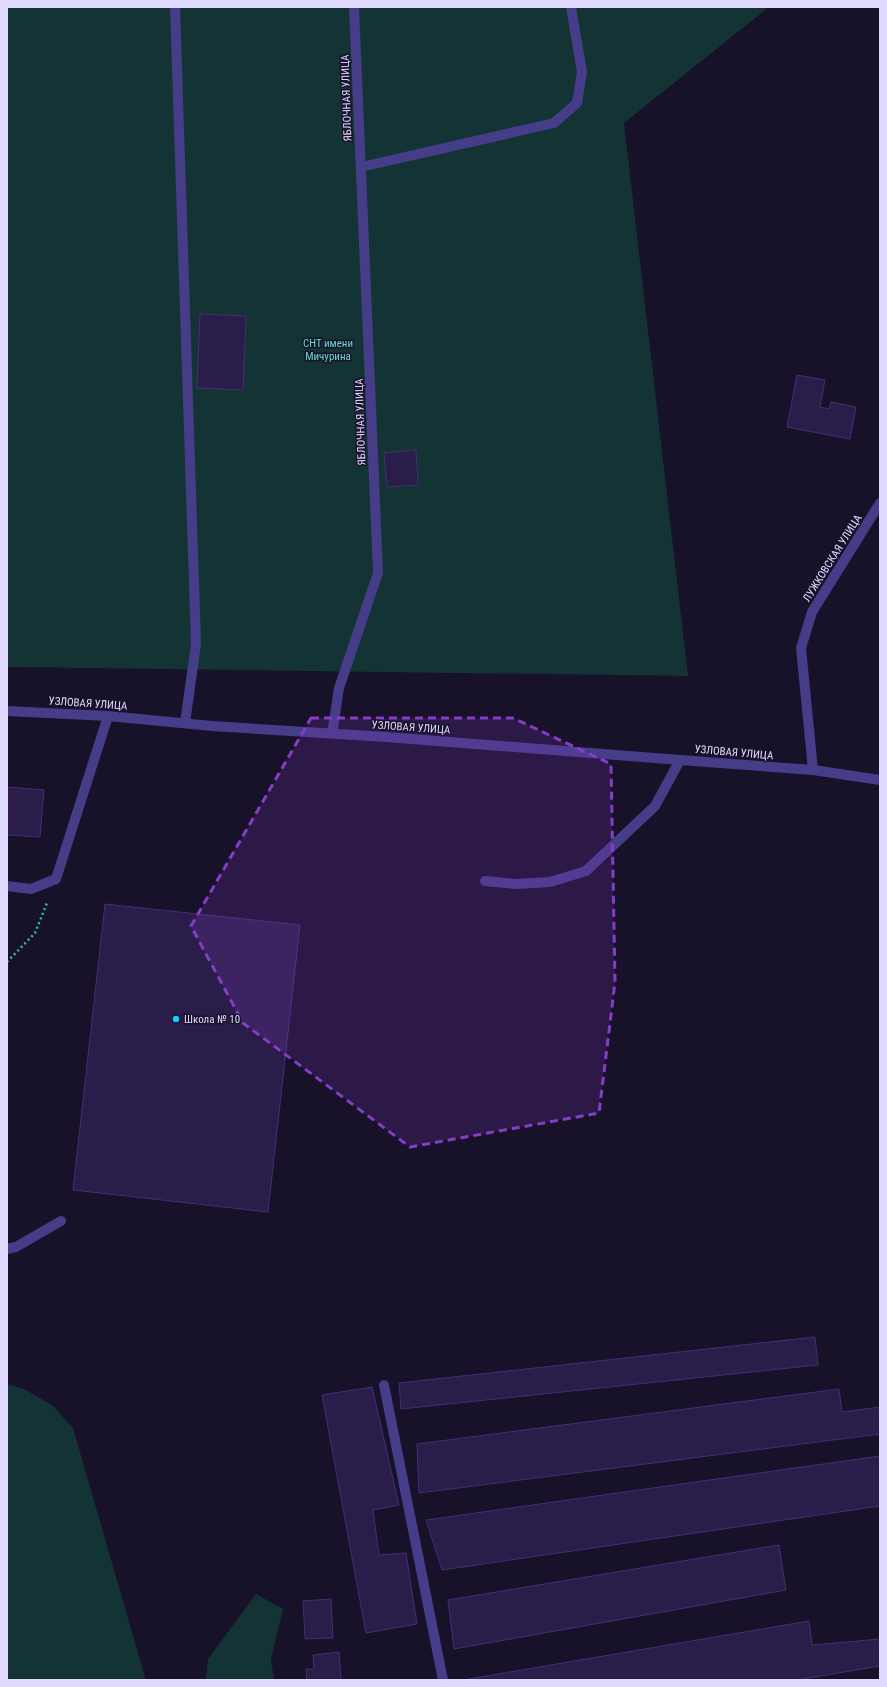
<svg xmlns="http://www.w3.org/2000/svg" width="887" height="1687" font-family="'Roboto Condensed',sans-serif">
  <rect width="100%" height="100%" fill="#17112a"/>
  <path fill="#143334" d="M 7,7 L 769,7 L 624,123 L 688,676 L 7,667 Z
    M 7,1384 L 24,1389 L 52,1405 L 73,1428 L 145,1677 L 145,1680 L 7,1680 Z
    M 256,1594 L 283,1609 L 271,1659 L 274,1680 L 206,1680 L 208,1659 Z"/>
  <path fill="#2a1d4a" stroke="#432f76" d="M 200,314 L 246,316 L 243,390 L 197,388 Z
    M 797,375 L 825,380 L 820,407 L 829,409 L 831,402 L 856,407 L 850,439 L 787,427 Z
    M 416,450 L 418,485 L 387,487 L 384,453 Z
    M 7,787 L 44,790 L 40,837 L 7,835 Z
    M 105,904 L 300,925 L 268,1212 L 73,1190 Z
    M 815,1337 L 818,1365 L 401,1409 L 399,1383 Z
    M 372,1387 L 399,1505 L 373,1510 L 379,1555 L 406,1553 L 417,1624 L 366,1633 L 322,1395 Z
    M 839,1389 L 842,1412 L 880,1407 L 880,1434 L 419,1493 L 417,1444 Z
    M 880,1456 L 880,1506 L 442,1570 L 426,1520 Z
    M 779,1545 L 786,1590 L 454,1649 L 448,1600 Z
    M 331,1599 L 333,1638 L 305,1639 L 303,1601 Z
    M 809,1621 L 812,1645 L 880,1639 L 880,1666 L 797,1680 L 463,1680 Z
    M 339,1652 L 341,1680 L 307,1680 L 306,1669 L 314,1669 L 313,1655 Z"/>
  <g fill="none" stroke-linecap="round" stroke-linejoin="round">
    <path stroke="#32b9bb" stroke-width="2.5" stroke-dasharray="2 3" stroke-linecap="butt" d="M 7,962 L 35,933 L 47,903"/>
    <path stroke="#453d88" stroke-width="10" d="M 175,7 L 196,644 L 185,723
      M 361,167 L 554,123 L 577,103 L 582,72 L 571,7
      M 7,711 L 108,716 L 212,726 L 386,737 L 680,760 L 813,770 L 880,780
      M 332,734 L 339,688 L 378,573 L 354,7
      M 813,770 L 801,648 L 812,612 L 880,503
      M 485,881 L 516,884 L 550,882 L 586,871 L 655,806 L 680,760
      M 7,886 L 31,889 L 56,879 L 108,716
      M 7,1249 L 16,1247 L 61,1221
      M 384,1385 L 443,1680"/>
  </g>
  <path fill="#853dc5" fill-opacity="0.2" stroke="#853dc5" stroke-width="3" stroke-dasharray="8 5" stroke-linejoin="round" d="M 311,718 L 513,718 L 611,764 L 615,982 L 599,1113 L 410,1147 L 243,1023 L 191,926 Z"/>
  <circle fill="#09d2fc" stroke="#17112a" stroke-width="1.5" cx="176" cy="1019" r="4"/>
  <g text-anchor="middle" stroke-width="3" stroke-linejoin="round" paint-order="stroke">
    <g font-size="11" fill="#e1daff" stroke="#17112a">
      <text transform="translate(346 98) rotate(-92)" y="4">ЯБЛОЧНАЯ УЛИЦА</text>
      <text transform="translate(360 422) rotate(-92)" y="4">ЯБЛОЧНАЯ УЛИЦА</text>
      <text transform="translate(832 558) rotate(-58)" y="4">ЛУЖКОВСКАЯ УЛИЦА</text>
      <text transform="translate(88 703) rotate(4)" y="4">УЗЛОВАЯ УЛИЦА</text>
      <text transform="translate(411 727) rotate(4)" y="4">УЗЛОВАЯ УЛИЦА</text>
      <text transform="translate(734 752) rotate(5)" y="4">УЗЛОВАЯ УЛИЦА</text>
    </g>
    <g font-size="11" fill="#65dfca" stroke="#17112a">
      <text x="328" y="347">СНТ имени<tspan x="328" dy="13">Мичурина</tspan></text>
    </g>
    <g font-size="11" fill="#e1daff" stroke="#17112a" text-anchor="start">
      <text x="184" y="1023">Школа № 10</text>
    </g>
  </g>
  <rect width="887" height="1687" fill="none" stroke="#e1daff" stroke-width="16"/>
</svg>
